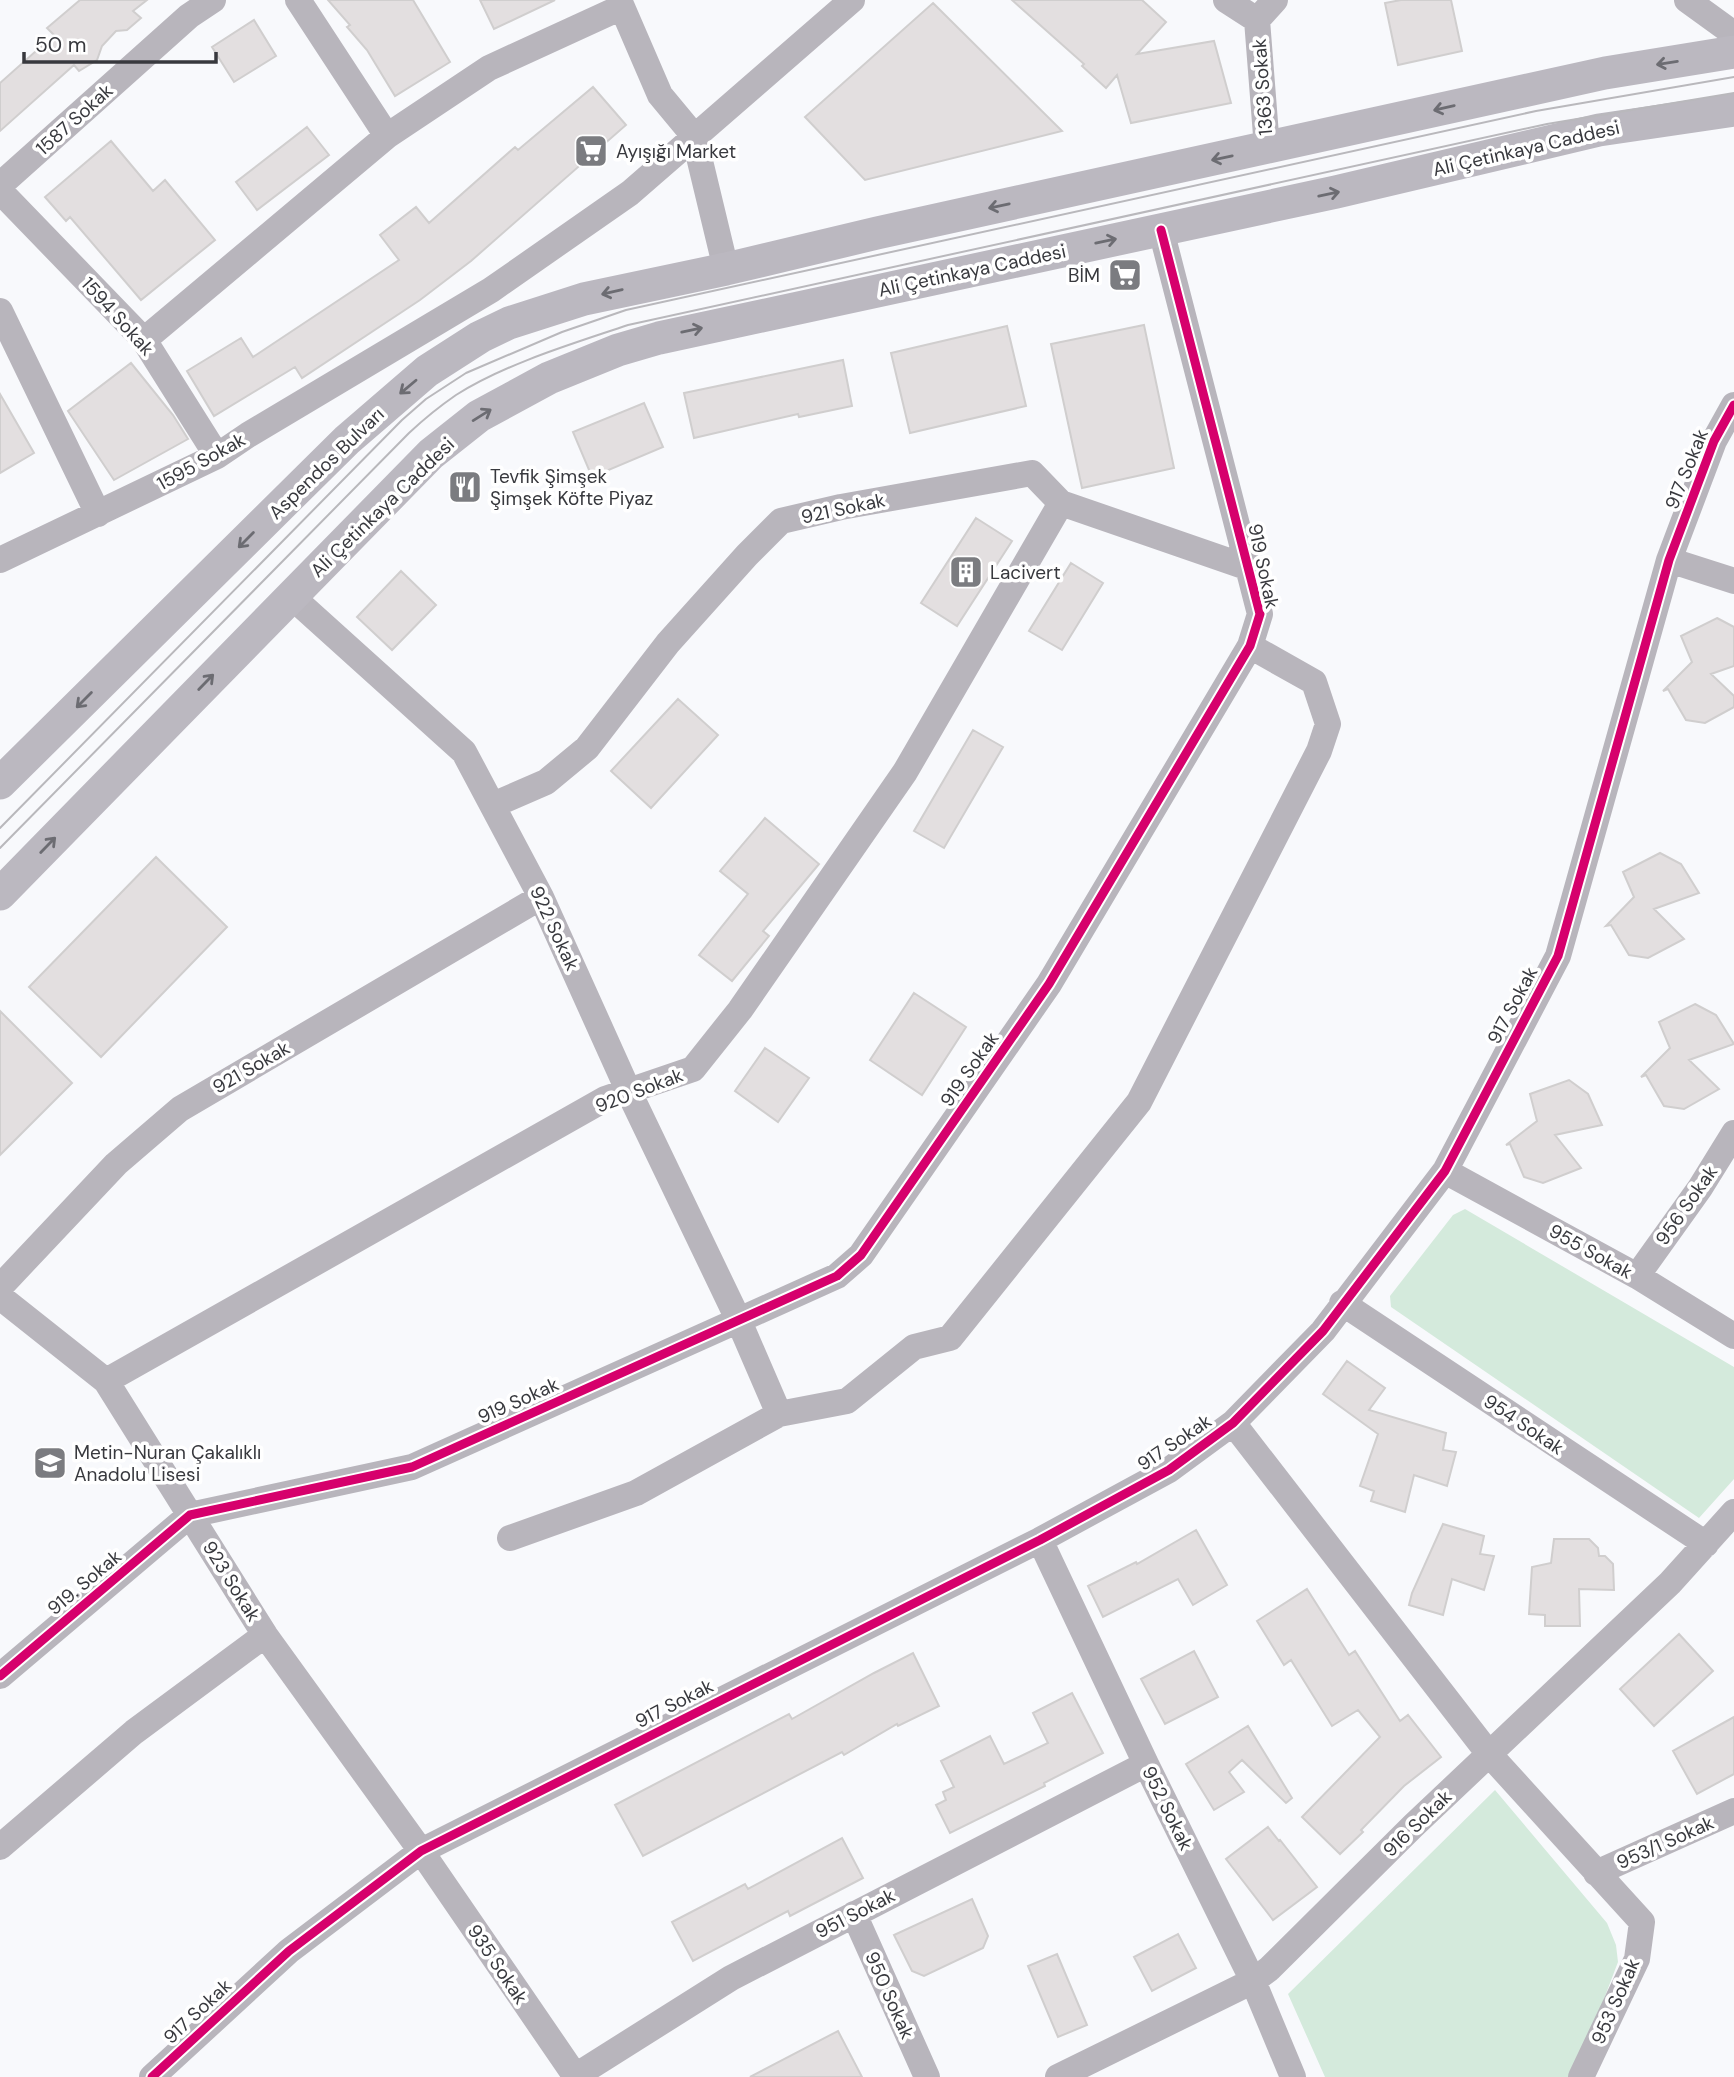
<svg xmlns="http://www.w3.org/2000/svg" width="1734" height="2077" font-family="'DM Sans',sans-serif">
  <rect width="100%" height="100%" fill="#f8f9fc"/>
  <path fill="#d4eadc" d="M 1465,1209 L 1734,1367 L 1734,1479 L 1699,1518 L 1391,1307 L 1390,1296 L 1453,1215 Z
    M 1495,1790 L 1607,1923 L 1616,1945 L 1618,1962 L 1588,2041 L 1570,2077 L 1325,2077 L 1288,1994 Z"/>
  <path fill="#e3dfe0" stroke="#d0cece" stroke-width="2" d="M 80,0 L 147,0 L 133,11 L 141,18 L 127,30 L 116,31 L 102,46 L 97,60 L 79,71 L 74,65 L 0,131 L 0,83 L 54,35 L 47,28 Z
    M 328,0 L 413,0 L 450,62 L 395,96 L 367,50 L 347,27 L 350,25 Z
    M 480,0 L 555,0 L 494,29 Z
    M 1012,0 L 1142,0 L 1166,22 L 1137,54 L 1214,41 L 1231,103 L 1131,123 L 1117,75 L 1106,88 L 1082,66 L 1084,64 Z
    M 1401,0 L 1451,0 L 1462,51 L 1398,65 L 1385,3 Z
    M 933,3 L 1062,131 L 865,180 L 805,117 Z
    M 254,20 L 276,56 L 234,82 L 212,47 Z
    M 593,87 L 626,125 L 471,261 L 420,300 L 302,378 L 295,367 L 214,416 L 187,371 L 241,338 L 253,357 L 399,260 L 380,235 L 416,207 L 429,223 L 515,147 L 518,150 Z
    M 307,127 L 329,155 L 257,210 L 236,182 Z
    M 111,141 L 153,191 L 165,180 L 215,240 L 141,300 L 70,217 L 66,221 L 45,197 Z
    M 1144,325 L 1174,468 L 1082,488 L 1051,344 Z
    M 1007,326 L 1026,406 L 910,433 L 891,353 Z
    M 843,360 L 852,406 L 799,417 L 798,414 L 694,438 L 684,393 Z
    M 131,363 L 173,415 L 188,439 L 114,480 L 68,411 Z
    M 0,394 L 34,453 L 0,473 Z
    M 644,403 L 663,447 L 592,477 L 573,432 Z
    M 976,518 L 1012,541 L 957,626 L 921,603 Z
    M 1071,563 L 1103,583 L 1062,650 L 1029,631 Z
    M 401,571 L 436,605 L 392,650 L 357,617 Z
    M 1717,618 L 1734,627 L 1734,666 L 1711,674 L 1734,696 L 1734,707 L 1705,723 L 1686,720 L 1668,689 L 1663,691 L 1692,662 L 1681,636 Z
    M 678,699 L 718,735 L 651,808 L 611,771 Z
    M 973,730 L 1003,747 L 944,848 L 914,831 Z
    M 765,818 L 819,864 L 763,931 L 769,936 L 732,981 L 699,955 L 748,894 L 720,871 Z
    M 1660,853 L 1681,864 L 1699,893 L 1654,909 L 1684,939 L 1648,958 L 1629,955 L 1611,925 L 1606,926 L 1634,897 L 1623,872 Z
    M 156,857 L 227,927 L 101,1057 L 29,987 Z
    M 914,993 L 966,1027 L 922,1095 L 870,1060 Z
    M 1695,1004 L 1716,1015 L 1734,1044 L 1689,1060 L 1719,1089 L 1684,1109 L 1664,1106 L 1646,1075 L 1641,1077 L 1670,1048 L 1659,1022 Z
    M 0,1011 L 72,1083 L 0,1155 Z
    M 765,1048 L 809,1078 L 778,1122 L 735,1091 Z
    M 1569,1080 L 1588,1094 L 1602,1125 L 1555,1135 L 1581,1168 L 1543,1183 L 1524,1177 L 1510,1144 L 1506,1145 L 1537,1121 L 1530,1094 Z
    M 1347,1361 L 1385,1388 L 1369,1410 L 1446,1433 L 1443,1450 L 1456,1452 L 1447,1486 L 1414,1475 L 1405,1512 L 1371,1501 L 1374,1491 L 1360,1486 L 1378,1434 L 1323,1394 Z
    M 1443,1524 L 1484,1536 L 1480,1554 L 1494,1556 L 1484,1590 L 1452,1579 L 1443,1615 L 1409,1605 L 1412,1593 Z
    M 1196,1530 L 1227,1585 L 1193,1605 L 1178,1579 L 1103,1617 L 1088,1586 L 1136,1562 L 1137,1564 Z
    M 1554,1539 L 1589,1539 L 1598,1548 L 1599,1556 L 1605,1556 L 1613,1564 L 1614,1590 L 1579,1589 L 1580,1626 L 1545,1626 L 1545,1615 L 1529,1614 L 1532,1567 L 1551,1563 Z
    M 1307,1589 L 1349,1655 L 1355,1651 L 1400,1721 L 1408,1715 L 1441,1757 L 1404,1786 L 1361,1830 L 1363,1832 L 1340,1854 L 1302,1817 L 1380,1737 L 1358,1710 L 1332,1726 L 1291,1660 L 1284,1665 L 1257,1621 Z
    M 1679,1634 L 1713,1671 L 1654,1726 L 1620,1689 Z
    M 1194,1651 L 1218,1697 L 1165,1724 L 1141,1679 Z
    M 913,1653 L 939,1706 L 898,1726 L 897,1724 L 844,1755 L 842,1752 L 643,1856 L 615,1805 L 789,1714 L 792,1719 L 874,1673 Z
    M 1072,1693 L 1103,1753 L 1044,1783 L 1045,1786 L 950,1833 L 936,1805 L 946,1800 L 943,1792 L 954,1787 L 941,1761 L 990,1736 L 1004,1764 L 1048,1743 L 1033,1713 Z
    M 1734,1717 L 1734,1774 L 1697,1794 L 1673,1751 Z
    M 1248,1726 L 1292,1798 L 1286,1803 L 1242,1760 L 1229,1772 L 1244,1792 L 1214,1810 L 1186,1764 Z
    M 1268,1827 L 1279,1841 L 1280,1840 L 1317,1887 L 1273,1920 L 1226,1859 Z
    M 842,1838 L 863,1878 L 790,1916 L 788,1911 L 693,1961 L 672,1922 L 745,1884 L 748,1889 Z
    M 972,1899 L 988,1936 L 983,1948 L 924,1976 L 912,1971 L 894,1935 Z
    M 1178,1934 L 1196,1968 L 1152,1991 L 1134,1957 Z
    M 1057,1954 L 1087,2025 L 1058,2037 L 1028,1966 Z
    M 838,2031 L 862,2077 L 750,2077 Z"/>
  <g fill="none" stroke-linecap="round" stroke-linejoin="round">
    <path stroke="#b8b5bc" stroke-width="26" d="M 298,0 L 387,136
      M 619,0 L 660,95 L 694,136 L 726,269
      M 1226,0 L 1257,20 L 1267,148
      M 1687,0 L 1734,34
      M 1257,20 L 1275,0
      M 0,185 L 189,16 L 213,0
      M 0,191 L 144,340 L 217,456
      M 0,311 L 98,514
      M 144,340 L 387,136 L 489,68 L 622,7
      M 0,560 L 217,456 L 248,435 L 491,290 L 630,193 L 852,0
      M 1669,560 L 1734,581
      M 291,596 L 464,752 L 541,897 L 628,1090 L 738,1319 L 779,1414
      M 493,805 L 546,782 L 587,748 L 668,643 L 747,555 L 781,521 L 841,507 L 1032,473 L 1061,503 L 1249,568
      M 1445,1171 L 1637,1276 L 1734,1336
      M 1637,1276 L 1700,1188 L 1734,1133
      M 0,1287 L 116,1164 L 180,1109 L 541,897
      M 0,1297 L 106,1381 L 265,1635 L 421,1851 L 576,2077
      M 1342,1303 L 1706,1544
      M 106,1381 L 605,1099 L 693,1069 L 740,1010 L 905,772 L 1061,503
      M 1233,1423 L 1489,1754 L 1642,1922 L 1637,1959 L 1581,2077
      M 510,1538 L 636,1493 L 779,1414 L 847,1401 L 914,1347 L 950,1338 L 1139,1102 L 1319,751 L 1328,724 L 1314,682 L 1250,646
      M 1040,1540 L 1146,1764 L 1253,1981 L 1293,2077
      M 0,1676 L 190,1515 L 412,1467 L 837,1276 L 861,1255 L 1049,984 L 1250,646 L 1260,614 L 1161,230
      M 0,1847 L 134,1732 L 265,1635
      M 1596,1873 L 1734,1811
      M 854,1914 L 927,2077
      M 152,2077 L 289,1951 L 421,1851 L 1040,1540 L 1169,1470 L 1233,1423 L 1323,1331 L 1445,1171 L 1558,956 L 1669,560 L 1714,441 L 1734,405
      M 574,2077 L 731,1978 L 1146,1764
      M 1058,2077 L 1253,1981 L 1269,1969 L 1413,1826 L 1670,1583 L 1734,1512"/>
    <path stroke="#bbb8c0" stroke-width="33" d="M 0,783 L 347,440 L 427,371 L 480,337 L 509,323 L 584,299 L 726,269 L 877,233 L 1605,73 L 1734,52
      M 0,894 L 431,454 L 479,416 L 549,378 L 618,350 L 659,338 L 1336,192 L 1599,130 L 1734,110"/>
    <path stroke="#b9b8bc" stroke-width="2" d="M 0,828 L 402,420 L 426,399 L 466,373 L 562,332 L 626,310 L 1536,111 L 1734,77
      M 0,848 L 409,433 C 424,419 440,406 456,395 C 507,363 572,344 628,325 L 1547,124 L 1734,93"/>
    <defs>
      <path id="cycleway" d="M 0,1676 L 190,1515 L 412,1467 L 837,1276 L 861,1255 L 1049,984 L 1250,646 L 1260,614 L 1161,230
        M 152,2077 L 289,1951 L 421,1851 L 1040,1540 L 1169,1470 L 1233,1423 L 1323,1331 L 1445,1171 L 1558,956 L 1669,560 L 1714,441 L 1734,405"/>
    </defs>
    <use href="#cycleway" stroke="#fff" stroke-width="13"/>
    <use href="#cycleway" stroke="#d6006c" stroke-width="9"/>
  </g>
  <defs><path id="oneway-shaft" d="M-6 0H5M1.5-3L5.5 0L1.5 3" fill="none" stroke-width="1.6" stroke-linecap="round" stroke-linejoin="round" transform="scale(1.75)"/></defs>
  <g stroke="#6c6c72">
    <use href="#oneway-shaft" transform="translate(1667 63) rotate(171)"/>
    <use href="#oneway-shaft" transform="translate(1444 108) rotate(167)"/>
    <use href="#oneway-shaft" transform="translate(1222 158) rotate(168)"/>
    <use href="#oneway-shaft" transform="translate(1329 194) rotate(-12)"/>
    <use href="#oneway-shaft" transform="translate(999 206) rotate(168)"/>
    <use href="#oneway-shaft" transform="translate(1106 241) rotate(-12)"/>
    <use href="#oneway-shaft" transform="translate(612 292) rotate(167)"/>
    <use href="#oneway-shaft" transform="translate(692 330) rotate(-12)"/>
    <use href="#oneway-shaft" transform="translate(408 387) rotate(140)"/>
    <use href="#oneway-shaft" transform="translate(482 415) rotate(-32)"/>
    <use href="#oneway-shaft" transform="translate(246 540) rotate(135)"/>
    <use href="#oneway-shaft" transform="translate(206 682) rotate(-46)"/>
    <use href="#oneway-shaft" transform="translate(84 700) rotate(135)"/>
    <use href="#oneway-shaft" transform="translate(48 845) rotate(-46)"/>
  </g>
  <defs>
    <symbol id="supermarket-square" viewBox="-11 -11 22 22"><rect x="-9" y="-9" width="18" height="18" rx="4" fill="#7b7c80" stroke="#fff"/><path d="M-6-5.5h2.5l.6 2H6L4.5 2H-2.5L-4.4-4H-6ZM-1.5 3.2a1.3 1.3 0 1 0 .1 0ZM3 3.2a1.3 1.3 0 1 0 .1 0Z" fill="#fff"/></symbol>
    <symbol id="restaurant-square" viewBox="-11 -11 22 22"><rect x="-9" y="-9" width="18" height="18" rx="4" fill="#7b7c80" stroke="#fff"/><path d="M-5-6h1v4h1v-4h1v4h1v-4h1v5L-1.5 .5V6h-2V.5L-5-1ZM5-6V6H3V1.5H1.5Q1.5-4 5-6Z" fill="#fff"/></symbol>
    <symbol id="building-square" viewBox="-11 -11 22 22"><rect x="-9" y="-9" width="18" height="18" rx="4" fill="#7b7c80" stroke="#fff"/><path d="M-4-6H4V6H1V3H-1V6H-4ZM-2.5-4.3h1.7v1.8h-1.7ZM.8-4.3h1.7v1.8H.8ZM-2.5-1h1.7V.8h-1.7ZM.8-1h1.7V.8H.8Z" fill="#fff"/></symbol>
    <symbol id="school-square" viewBox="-11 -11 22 22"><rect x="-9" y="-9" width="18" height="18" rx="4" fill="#7b7c80" stroke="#fff"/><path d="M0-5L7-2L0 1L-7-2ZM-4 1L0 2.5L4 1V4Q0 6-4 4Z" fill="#fff"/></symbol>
  </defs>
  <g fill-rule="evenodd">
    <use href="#supermarket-square" x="572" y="132" width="38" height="38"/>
    <use href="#supermarket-square" x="1106" y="256" width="38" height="38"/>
    <use href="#restaurant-square" x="446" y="468" width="38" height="38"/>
    <use href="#building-square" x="947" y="553" width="38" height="38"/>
    <use href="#school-square" x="31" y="1444" width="38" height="38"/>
  </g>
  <g text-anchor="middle" stroke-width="7" stroke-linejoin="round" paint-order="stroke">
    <g font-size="19" fill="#38393e" stroke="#fff">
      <text transform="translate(1262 87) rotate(-94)" y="7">1363 Sokak</text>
      <text transform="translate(74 119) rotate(-42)" y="7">1587 Sokak</text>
      <text transform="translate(1526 148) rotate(-13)" y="7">Ali Çetinkaya Caddesi</text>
      <text transform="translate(972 270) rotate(-12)" y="7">Ali Çetinkaya Caddesi</text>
      <text transform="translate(118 316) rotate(48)" y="7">1594 Sokak</text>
      <text transform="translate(201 461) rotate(-29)" y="7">1595 Sokak</text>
      <text transform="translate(326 463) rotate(-44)" y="7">Aspendos Bulvarı</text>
      <text transform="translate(1686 469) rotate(-68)" y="7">917 Sokak</text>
      <text transform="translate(382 507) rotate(-44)" y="7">Ali Çetinkaya Caddesi</text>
      <text transform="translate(843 508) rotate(-12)" y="7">921 Sokak</text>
      <text transform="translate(1264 566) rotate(78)" y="7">919 Sokak</text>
      <text transform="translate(555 928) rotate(65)" y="7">922 Sokak</text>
      <text transform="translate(1512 1005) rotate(-62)" y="7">917 Sokak</text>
      <text transform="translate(251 1067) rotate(-30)" y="7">921 Sokak</text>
      <text transform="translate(969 1069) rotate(-55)" y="7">919 Sokak</text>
      <text transform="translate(639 1090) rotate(-21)" y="7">920 Sokak</text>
      <text transform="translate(1686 1205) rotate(-55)" y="7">956 Sokak</text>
      <text transform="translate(1591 1251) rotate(29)" y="7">955 Sokak</text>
      <text transform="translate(518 1400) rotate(-24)" y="7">919 Sokak</text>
      <text transform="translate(1524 1424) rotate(34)" y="7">954 Sokak</text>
      <text transform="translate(1174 1442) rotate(-34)" y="7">917 Sokak</text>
      <text transform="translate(232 1581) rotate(58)" y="7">923 Sokak</text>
      <text transform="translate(84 1582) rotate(-40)" y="7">919. Sokak</text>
      <text transform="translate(674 1703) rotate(-27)" y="7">917 Sokak</text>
      <text transform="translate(1168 1808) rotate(64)" y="7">952 Sokak</text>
      <text transform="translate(1417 1823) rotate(-44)" y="7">916 Sokak</text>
      <text transform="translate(1665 1842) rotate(-24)" y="7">953/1 Sokak</text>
      <text transform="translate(855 1913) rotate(-27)" y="7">951 Sokak</text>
      <text transform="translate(498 1964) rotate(56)" y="7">935 Sokak</text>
      <text transform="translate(890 1995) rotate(66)" y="7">950 Sokak</text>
      <text transform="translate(1615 2001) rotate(-66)" y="7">953 Sokak</text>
      <text transform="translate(197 2011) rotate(-43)" y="7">917 Sokak</text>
    </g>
    <g font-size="19" fill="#38393e" stroke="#fff" text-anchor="start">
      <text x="616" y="158">Ayışığı Market</text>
      <text x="1100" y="282" text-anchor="end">BİM</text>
      <text x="490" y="483">Tevfik Şimşek<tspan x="490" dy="22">Şimşek Köfte Piyaz</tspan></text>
      <text x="990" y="579">Lacivert</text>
      <text x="74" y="1459">Metin-Nuran Çakalıklı<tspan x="74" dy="22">Anadolu Lisesi</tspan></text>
    </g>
  </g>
  <path d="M24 52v10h192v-10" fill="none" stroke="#38393e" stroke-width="3.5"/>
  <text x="35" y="52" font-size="21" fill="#38393e" stroke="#ffffff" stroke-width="5" paint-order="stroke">50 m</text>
</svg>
